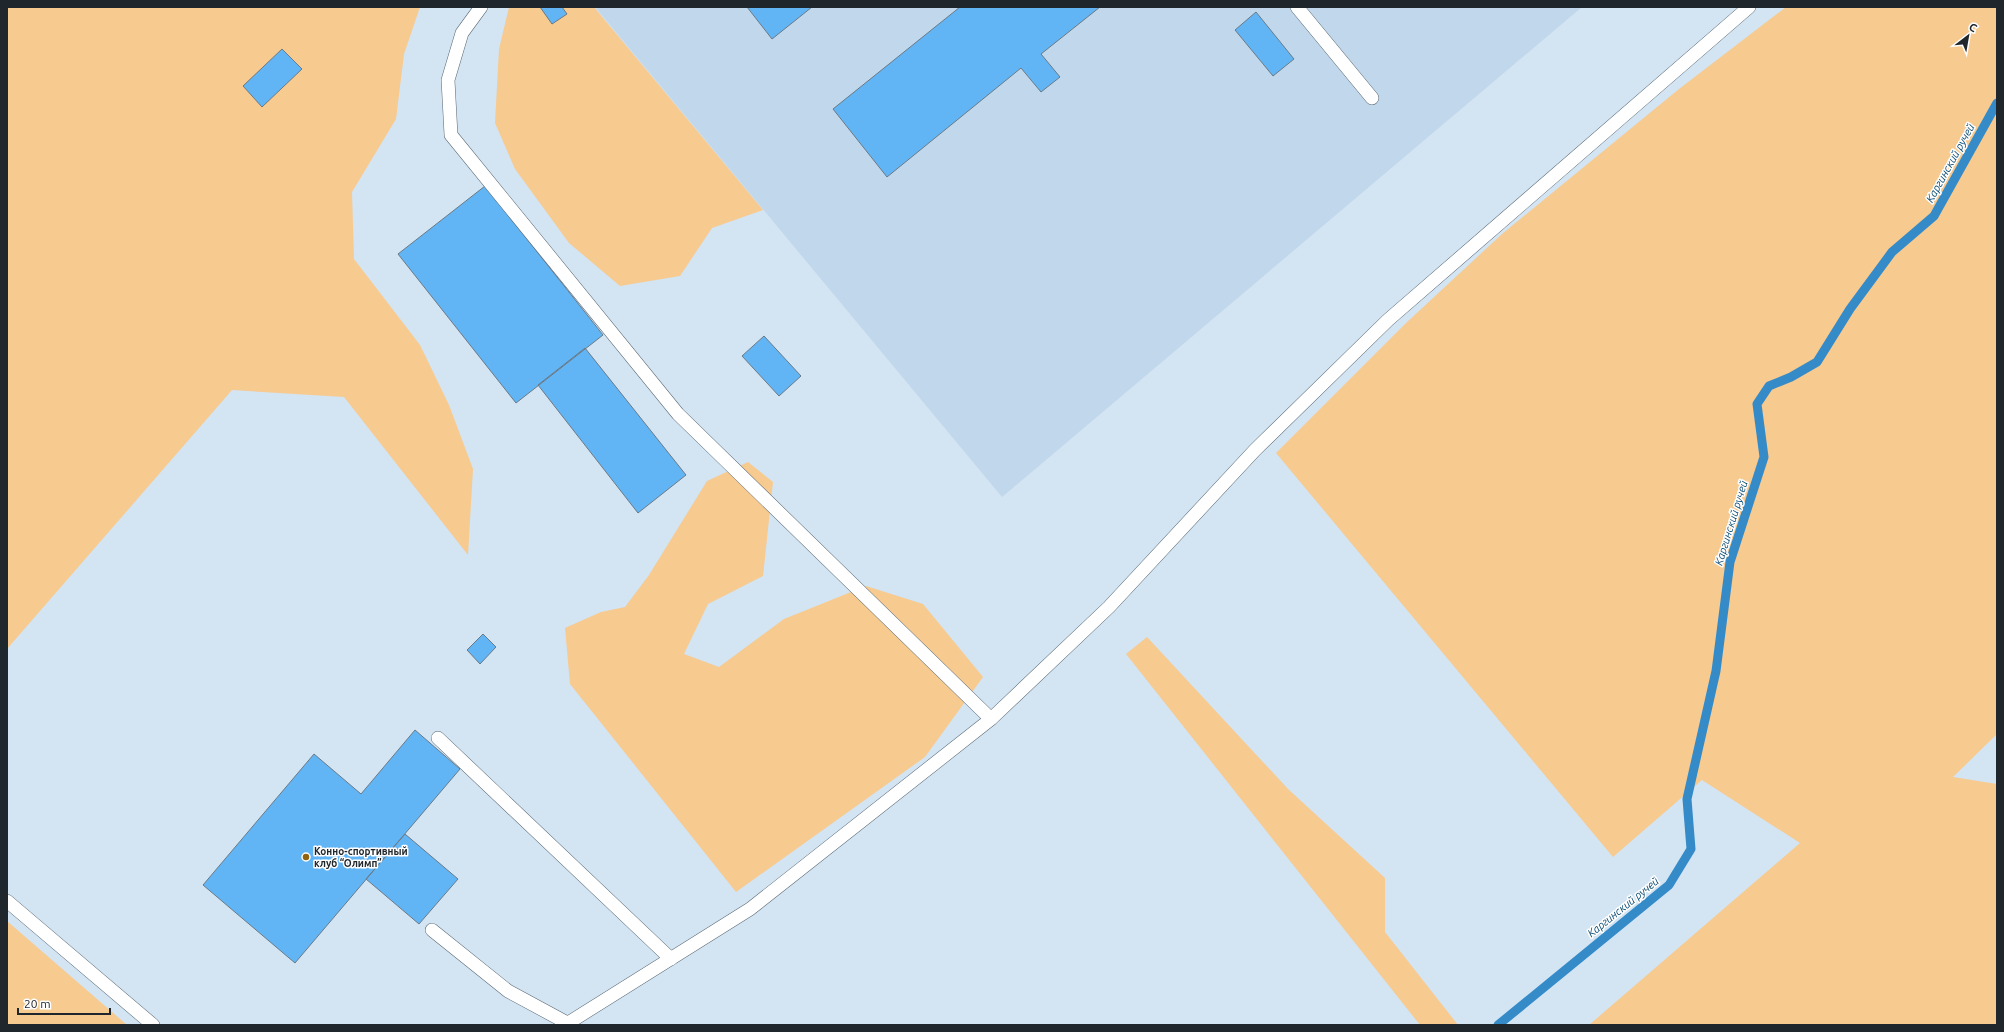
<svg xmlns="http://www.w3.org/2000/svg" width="2004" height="1032" font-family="Ubuntu,sans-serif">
  <rect width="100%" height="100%" fill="#d3e4f3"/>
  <path fill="#c1d7eb" d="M 595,7 L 1582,7 L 1002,497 Z"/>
  <path fill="#f7ca8f" d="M 7,7 L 420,7 L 404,54 L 396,119 L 352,192 L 354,259 L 420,345 L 449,405 L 473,469 L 468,555 L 344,397 L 232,390 L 7,649 Z
    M 509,7 L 594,7 L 763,210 L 712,228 L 680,276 L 620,286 L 569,243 L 515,169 L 495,123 L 499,49 Z
    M 1786,7 L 1997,7 L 1997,734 L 1953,777 L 1997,784 L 1997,1025 L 1589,1025 L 1800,843 L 1702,780 L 1613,857 L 1276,453 L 1406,323 L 1502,234 L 1679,89 Z
    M 748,462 L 773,482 L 763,576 L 708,604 L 684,654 L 719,667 L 784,619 L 866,586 L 923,604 L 983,677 L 925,757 L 736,892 L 570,684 L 565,628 L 601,612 L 625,607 L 649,575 L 707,481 Z
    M 1147,637 L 1288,789 L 1385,878 L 1385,932 L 1458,1025 L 1420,1025 L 1126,654 Z
    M 7,921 L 127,1025 L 7,1025 Z"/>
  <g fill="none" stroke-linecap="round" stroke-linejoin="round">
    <path stroke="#358bc8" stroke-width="9" d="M 1498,1025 L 1669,885 L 1691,849 L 1687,799 L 1716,671 L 1730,562 L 1764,457 L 1757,404 L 1769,386 L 1791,377 L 1817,362 L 1850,309 L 1892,252 L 1934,216 L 1997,103"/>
  </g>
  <path fill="#62b5f5" stroke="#6a7a87" d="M 540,7 L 562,7 L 567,14 L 552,24 Z
    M 747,7 L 812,7 L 772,39 Z
    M 960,7 L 1100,7 L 1041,54 L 1060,77 L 1041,92 L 1021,68 L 887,177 L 833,109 Z
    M 1256,12 L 1294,59 L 1273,76 L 1235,30 Z
    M 282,49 L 302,69 L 262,107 L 243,86 Z
    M 485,186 L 603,335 L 516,403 L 398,254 Z
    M 764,336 L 801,376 L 779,396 L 742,356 Z
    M 585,348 L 686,475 L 638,513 L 538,385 Z
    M 483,634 L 496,647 L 480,664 L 467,650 Z
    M 415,730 L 460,769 L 295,963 L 203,885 L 314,754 L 361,794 Z
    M 405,834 L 458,879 L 419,924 L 366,879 Z"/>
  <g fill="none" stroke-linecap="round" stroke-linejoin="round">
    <defs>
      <path id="lane" d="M 481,7 L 462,33 L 448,80 L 451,135 L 678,414 L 991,719
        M 1297,7 L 1372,98
        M 438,738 L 671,959
        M 7,901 L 153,1025
        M 432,930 L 508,991 L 569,1024
        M 565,1025 L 750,909 L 991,719 L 1109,607 L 1255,450 L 1388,320 L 1749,7"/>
    </defs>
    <use href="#lane" stroke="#5a6975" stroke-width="14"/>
    <use href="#lane" stroke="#fff" stroke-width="13"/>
  </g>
  <circle fill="#91620f" stroke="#fff" stroke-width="1.5" cx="306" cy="857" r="4"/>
  <g text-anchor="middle" stroke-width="3" stroke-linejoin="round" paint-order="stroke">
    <g font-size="10" font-weight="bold" fill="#20272c" stroke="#fff" text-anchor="start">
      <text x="314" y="855">Конно-спортивный<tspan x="314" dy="12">клуб “Олимп”</tspan></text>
    </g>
    <g font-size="11" font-style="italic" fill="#0a4c75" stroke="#fff">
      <text transform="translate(1950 163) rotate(-61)" y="4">Каргинский ручей</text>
      <text transform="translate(1731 523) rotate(-73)" y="4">Каргинский ручей</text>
      <text transform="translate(1623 907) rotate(-39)" y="4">Каргинский ручей</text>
    </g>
  </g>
  <rect width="2004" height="1032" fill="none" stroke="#20272c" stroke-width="16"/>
  <g transform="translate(1968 36) rotate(31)" stroke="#ffffff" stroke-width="3" paint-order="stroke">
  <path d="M0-3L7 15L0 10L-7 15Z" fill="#20272c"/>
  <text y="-6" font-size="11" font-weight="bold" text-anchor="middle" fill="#20272c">С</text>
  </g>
  <path d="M18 1008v6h92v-6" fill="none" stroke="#20272c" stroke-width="2"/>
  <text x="24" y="1008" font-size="12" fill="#20272c" stroke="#ffffff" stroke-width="3" paint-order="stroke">20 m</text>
</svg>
